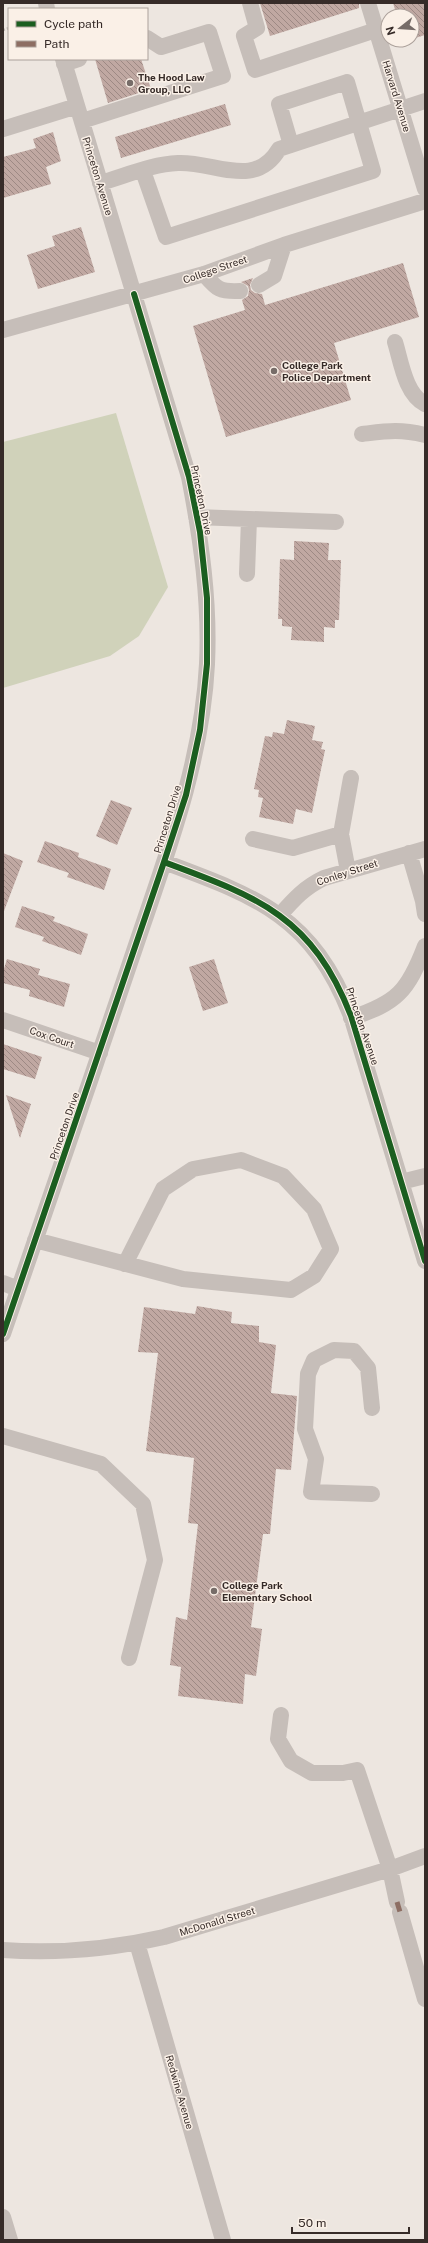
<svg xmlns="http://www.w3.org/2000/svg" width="428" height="2243" font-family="'Public Sans',sans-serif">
  <defs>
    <pattern id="building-back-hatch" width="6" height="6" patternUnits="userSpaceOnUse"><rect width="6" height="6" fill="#c0a8a2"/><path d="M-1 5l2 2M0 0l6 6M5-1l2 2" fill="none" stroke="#9d8984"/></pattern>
  </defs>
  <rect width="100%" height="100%" fill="#ede6e0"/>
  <path fill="#d0d2ba" d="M 116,413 L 168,587 L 139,636 L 110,656 L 3,688 L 3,442 Z"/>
  <path fill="url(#building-back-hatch)" d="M 260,3 L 359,3 L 359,8 L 270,36 Z
    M 393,3 L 425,3 L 425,35 L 412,39 L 412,16 L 397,16 Z
    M 95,59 L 141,59 L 151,89 L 108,103 Z
    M 225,104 L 231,125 L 121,158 L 115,137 Z
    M 53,132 L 61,161 L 46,167 L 51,184 L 3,198 L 3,157 L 36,148 L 33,139 Z
    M 81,227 L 95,272 L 38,289 L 27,255 L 55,246 L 52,236 Z
    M 403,263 L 419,317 L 334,343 L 351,400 L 226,437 L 193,326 L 245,310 L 242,300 L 248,296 L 249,290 L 248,286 L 241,282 L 253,278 L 250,285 L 251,290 L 255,293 L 262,294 L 265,305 Z
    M 294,541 L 329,543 L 328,560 L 341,560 L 339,620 L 335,620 L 335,628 L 324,627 L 324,642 L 291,640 L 292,627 L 282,626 L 282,619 L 278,619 L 280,559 L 294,560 Z
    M 287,720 L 315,726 L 312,740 L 323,742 L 321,749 L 325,750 L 312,813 L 296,809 L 293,824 L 259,817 L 263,798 L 258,797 L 259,790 L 254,789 L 265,736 L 272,737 L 273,732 L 284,734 Z
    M 111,800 L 132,808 L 117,845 L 96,836 Z
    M 45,841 L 79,853 L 78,857 L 111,869 L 104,890 L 67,877 L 69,873 L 37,862 Z
    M 3,853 L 23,861 L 4,911 L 3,911 Z
    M 22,906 L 55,917 L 53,921 L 88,934 L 81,955 L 42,941 L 44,937 L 15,927 Z
    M 7,959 L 40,969 L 38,975 L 70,984 L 64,1007 L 29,996 L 30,990 L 3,983 L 3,972 Z
    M 214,959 L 228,1003 L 203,1011 L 189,967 Z
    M 3,1044 L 42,1057 L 35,1079 L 3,1069 Z
    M 6,1095 L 31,1104 L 20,1138 L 18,1132 Z
    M 197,1306 L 232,1312 L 231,1323 L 259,1326 L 259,1342 L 276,1345 L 271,1393 L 297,1396 L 291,1470 L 276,1469 L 270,1534 L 263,1534 L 251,1627 L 262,1629 L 256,1676 L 245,1674 L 243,1704 L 178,1696 L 181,1667 L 170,1665 L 176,1617 L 187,1620 L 198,1524 L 188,1523 L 194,1458 L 146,1451 L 158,1353 L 138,1352 L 144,1307 L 195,1314 Z"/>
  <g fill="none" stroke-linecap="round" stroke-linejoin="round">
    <path stroke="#beb6b2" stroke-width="2.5" stroke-dasharray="2 2" stroke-linecap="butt" d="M 3,30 L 9,28"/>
    <path stroke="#c6beb9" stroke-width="16" d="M 46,3 L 47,9
      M 250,3 L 257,28 L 244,36 L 255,70 L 376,30
      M 368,3 L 425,189
      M 64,64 L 79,59
      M 82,121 L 223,76 L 209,32 L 161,47 L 147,38
      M 3,129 L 77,106
      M 143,171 L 166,237 L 373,171 L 347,82 L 279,104 L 291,145
      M 100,183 C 125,176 152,164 178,163 C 214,161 255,190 279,149 L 425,101
      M 204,274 C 217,289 219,292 240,291
      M 259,285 L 274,276 L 284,245
      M 3,330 L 204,274 L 284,245 L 425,201
      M 395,342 C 401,361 405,394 425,404
      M 362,434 C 388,431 399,429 425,435
      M 196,517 L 336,522
      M 247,574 L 249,519
      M 341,834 L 351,778
      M 253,839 L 293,848 L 341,834 L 348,871
      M 409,853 L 423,901 L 425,914
      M 164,862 C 258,897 312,916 351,1016 L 425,1261
      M 280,915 C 294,899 305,887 324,878 L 425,849
      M 351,1018 C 397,1003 408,991 425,946
      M 3,1020 L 100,1053
      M 401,1182 L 425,1176
      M 35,1240 L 183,1279 L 291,1290 L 314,1276 L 331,1249 L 314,1209 L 283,1176 L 241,1160 L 193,1169 L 163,1189 L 125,1264
      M 3,1283 L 18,1289
      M 3,1334 C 46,1208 90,1083 132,957 C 164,861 202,766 207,664 C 210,601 201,539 189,477 L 63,59
      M 3,1436 L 101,1464 L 143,1504 L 155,1560 L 129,1658
      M 372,1494 L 311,1492 L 316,1459 L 305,1429 L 308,1374 L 314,1360 L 334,1350 L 354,1351 L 368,1368 L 372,1408
      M 281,1715 L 278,1739 L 291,1761 L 312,1773 L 343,1773 L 357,1770 L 390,1869 L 397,1902
      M 400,1912 L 425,1999
      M 137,1943 L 223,2240
      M 3,1950 C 58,1954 111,1949 164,1937 L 390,1869 L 425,1856
      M 3,2217 L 10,2240"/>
    <path stroke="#8d6e63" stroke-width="5" stroke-dasharray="10 5" stroke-linecap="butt" d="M 397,1902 L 400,1912"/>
    <defs>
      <path id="cycleway" d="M 164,862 C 258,897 312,916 351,1016 L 425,1261
        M 3,1334 L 164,862 L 186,795 L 200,730 L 207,664 L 207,598 L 200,532 L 189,477 L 134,294"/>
    </defs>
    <use href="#cycleway" stroke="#faf0e7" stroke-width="8"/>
    <use href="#cycleway" stroke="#1b5e20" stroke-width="6"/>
  </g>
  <g fill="#766c68" stroke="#faf0e7" stroke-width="1.5">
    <circle cx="130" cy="83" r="4"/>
    <circle cx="274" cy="371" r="4"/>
    <circle cx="214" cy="1591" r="4"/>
  </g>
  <g text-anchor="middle" stroke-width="3" stroke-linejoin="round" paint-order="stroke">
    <g font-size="10" font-weight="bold" fill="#362b28" stroke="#faf0e7" text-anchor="start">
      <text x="138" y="81">The Hood Law<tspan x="138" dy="12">Group, LLC</tspan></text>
      <text x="282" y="369">College Park<tspan x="282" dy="12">Police Department</tspan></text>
      <text x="222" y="1589">College Park<tspan x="222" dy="12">Elementary School</tspan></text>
    </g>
    <g font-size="10" fill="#362b28" stroke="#faf0e7">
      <text transform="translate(397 96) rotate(73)" y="4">Harvard Avenue</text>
      <text transform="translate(98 176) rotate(73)" y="4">Princeton Avenue</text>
      <text transform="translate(215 269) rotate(-19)" y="4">College Street</text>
      <text transform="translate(202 500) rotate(78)" y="4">Princeton Drive</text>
      <text transform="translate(167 819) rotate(-73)" y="4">Princeton Drive</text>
      <text transform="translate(347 872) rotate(-18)" y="4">Conley Street</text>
      <text transform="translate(363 1026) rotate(71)" y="4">Princeton Avenue</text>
      <text transform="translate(52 1037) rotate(19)" y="4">Cox Court</text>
      <text transform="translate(64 1126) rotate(-71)" y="4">Princeton Drive</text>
      <text transform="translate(217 1921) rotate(-17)" y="4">McDonald Street</text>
      <text transform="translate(180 2092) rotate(74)" y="4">Redwine Avenue</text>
    </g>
  </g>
  <rect width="428" height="2243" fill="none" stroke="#362b28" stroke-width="8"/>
  <rect x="8" y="8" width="140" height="52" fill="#faf0e7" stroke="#aca19b"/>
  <rect x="16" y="21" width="20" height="6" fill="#1b5e20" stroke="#aca19b"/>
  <text x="44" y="28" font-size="12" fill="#362b28">Cycle path</text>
  <rect x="16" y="41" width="20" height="6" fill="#8d6e63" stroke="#aca19b"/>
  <text x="44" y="48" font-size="12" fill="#362b28">Path</text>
  <g transform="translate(400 28) rotate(253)"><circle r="19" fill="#faf0e7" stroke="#aca19b"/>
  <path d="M0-3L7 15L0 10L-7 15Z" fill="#766c68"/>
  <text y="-6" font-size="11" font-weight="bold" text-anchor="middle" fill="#362b28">N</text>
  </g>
  <path d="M292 2227v6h117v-6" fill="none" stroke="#362b28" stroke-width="2"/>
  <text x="298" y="2227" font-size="12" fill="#362b28" stroke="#faf0e7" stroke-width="3" paint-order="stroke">50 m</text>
</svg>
